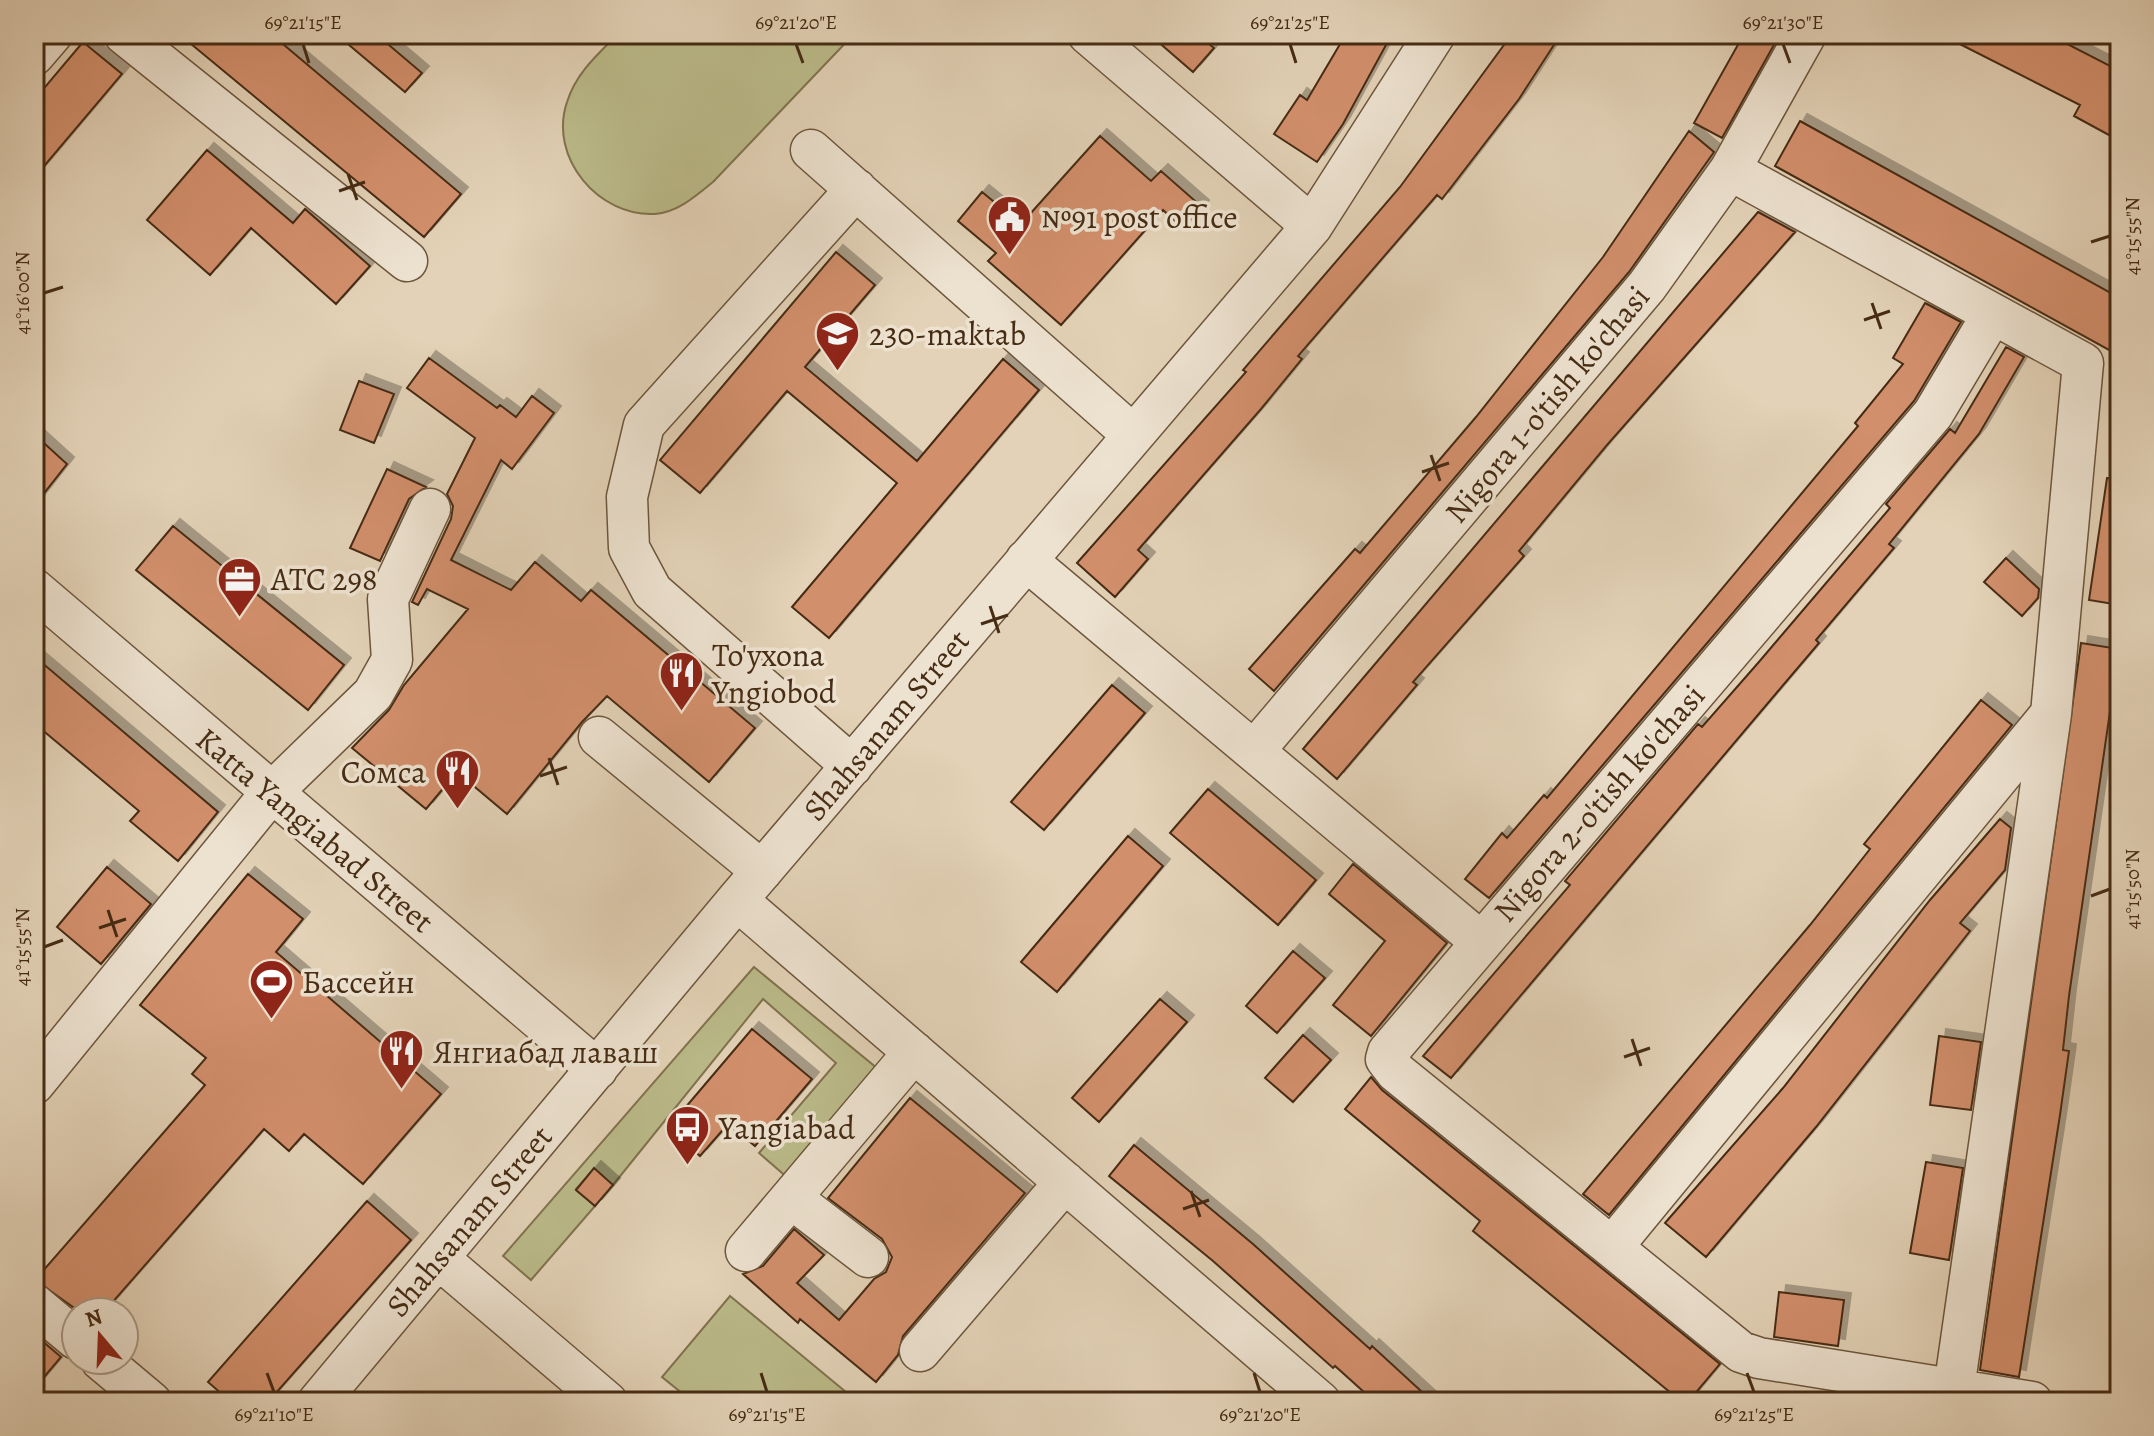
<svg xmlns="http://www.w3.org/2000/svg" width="2154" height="1436" font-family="Alegreya,serif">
  <defs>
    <filter id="shadow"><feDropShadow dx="7" dy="-7" stdDeviation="0" flood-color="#0004"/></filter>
  </defs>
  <rect width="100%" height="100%" fill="#e3d2b7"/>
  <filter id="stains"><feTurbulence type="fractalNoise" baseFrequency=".0025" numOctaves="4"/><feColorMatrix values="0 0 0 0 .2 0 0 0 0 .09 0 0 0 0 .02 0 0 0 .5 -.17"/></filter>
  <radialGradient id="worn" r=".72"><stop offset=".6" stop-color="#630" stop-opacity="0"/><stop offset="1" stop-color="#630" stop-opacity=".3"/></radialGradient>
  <path fill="#bbba89" stroke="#80734e" stroke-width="2" d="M 618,34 L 854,34 L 713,182 C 696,196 678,212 655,214 C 599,217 548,158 567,102 C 576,73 597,55 618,34 Z
    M 754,967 L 878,1069 L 789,1179 L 759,1153 L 836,1063 L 763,999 L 613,1185 L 594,1169 L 576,1189 L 595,1206 L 531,1280 L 503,1256 Z
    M 730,1296 L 858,1402 L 693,1402 L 662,1377 Z"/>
  <path fill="#d28f6c" stroke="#462c14" stroke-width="2" filter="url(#shadow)" d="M 179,34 L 271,34 L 461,194 L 424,237 Z
    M 336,34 L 376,34 L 422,73 L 405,92 Z
    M 1149,34 L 1197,34 L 1214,48 L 1193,72 Z
    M 1346,34 L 1392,34 L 1343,124 L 1317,162 L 1274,134 L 1300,95 L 1307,100 Z
    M 1512,34 L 1561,34 L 1519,99 L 1442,199 L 1437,195 L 1298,356 L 1302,359 L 1261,409 L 1138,550 L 1148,559 L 1115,597 L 1077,563 L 1246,372 L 1243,370 L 1400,187 Z
    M 1744,34 L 1780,34 L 1722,138 L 1694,123 Z
    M 1940,34 L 2048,34 L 2120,71 L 2120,141 L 2074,116 L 2080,105 Z
    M 83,42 L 122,74 L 34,178 L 34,100 Z
    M 1800,121 L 2120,298 L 2120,356 L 1775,166 Z
    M 1689,131 L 1714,152 L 1629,272 L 1274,691 L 1249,669 L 1355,549 L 1360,553 L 1476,417 L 1603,257 Z
    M 1100,136 L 1151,181 L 1161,171 L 1202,207 L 1183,228 L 1163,210 L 1061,325 L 988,261 L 996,253 L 958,221 L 982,192 L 1021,224 Z
    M 207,150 L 293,223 L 305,209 L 370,266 L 336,304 L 251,228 L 210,275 L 147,220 Z
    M 1758,212 L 1795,232 L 1607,445 L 1519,551 L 1524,556 L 1413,682 L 1417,685 L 1337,779 L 1303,749 Z
    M 836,252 L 875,285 L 805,367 L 917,461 L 1003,359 L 1039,390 L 829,638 L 792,607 L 897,483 L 787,391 L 700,493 L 660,460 Z
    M 1925,303 L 1961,322 L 1914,401 L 1489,898 L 1465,879 L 1502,833 L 1507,838 L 1544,795 L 1547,798 L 1858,426 L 1855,423 L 1903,364 L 1893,358 Z
    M 2006,347 L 2024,357 L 1979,434 L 1889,544 L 1894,548 L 1816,640 L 1819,643 L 1779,690 L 1451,1078 L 1423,1056 L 1570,885 L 1565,881 L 1698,724 L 1702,727 L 1758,663 L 1890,508 L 1886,504 L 1950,429 L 1955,433 Z
    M 429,358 L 497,408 L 500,405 L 516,417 L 532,396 L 554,413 L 512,469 L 501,460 L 451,560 L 511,590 L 535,562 L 581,601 L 591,590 L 755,728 L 709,782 L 607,696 L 582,722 L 507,814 L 457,772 L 426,809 L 352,748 L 389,710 L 404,685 L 468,609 L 427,589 L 418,605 L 412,602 L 451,519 L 453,506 L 447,494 L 475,438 L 407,388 Z
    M 359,381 L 394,394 L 374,443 L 340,430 Z
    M 34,434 L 67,464 L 34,506 Z
    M 387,469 L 426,487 L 409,499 L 380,561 L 350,548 Z
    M 2107,478 L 2120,479 L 2120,605 L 2089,600 Z
    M 173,526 L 344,665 L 308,710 L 136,570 Z
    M 2006,558 L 2039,589 L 2038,598 L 2022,616 L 1984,582 Z
    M 2081,643 L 2119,649 L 2069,996 L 2063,1050 L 2069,1051 L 2060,1115 L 2019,1377 L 1980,1370 Z
    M 34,656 L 218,812 L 178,861 L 130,821 L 139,811 L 34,723 Z
    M 1112,685 L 1145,713 L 1044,830 L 1011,802 Z
    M 1981,700 L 2012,725 L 1609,1215 L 1583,1194 L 1810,925 L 1870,849 L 1864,844 Z
    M 1208,789 L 1316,880 L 1278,925 L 1170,833 Z
    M 2000,819 L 2011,828 L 2005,870 L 1960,923 L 1970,931 L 1816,1127 L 1706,1257 L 1665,1223 L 1783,1088 L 1930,900 Z
    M 1128,836 L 1163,866 L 1057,992 L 1021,962 Z
    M 1353,864 L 1447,943 L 1371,1036 L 1333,1005 L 1385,941 L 1329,894 Z
    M 107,867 L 151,904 L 101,964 L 57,927 Z
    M 248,874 L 303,919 L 276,952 L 441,1094 L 363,1184 L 304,1134 L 289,1151 L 264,1129 L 104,1312 L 80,1312 L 35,1280 L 205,1085 L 192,1074 L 206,1058 L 140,1005 Z
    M 1293,951 L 1325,978 L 1277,1033 L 1246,1006 Z
    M 1160,999 L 1187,1022 L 1099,1122 L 1072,1098 Z
    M 752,1029 L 812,1079 L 755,1146 L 728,1124 L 700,1156 L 668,1128 Z
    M 1303,1035 L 1331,1060 L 1293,1102 L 1265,1078 Z
    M 1939,1036 L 1981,1042 L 1971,1110 L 1930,1105 Z
    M 1371,1077 L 1382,1090 L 1720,1364 L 1688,1402 L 1682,1402 L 1473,1231 L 1480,1221 L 1345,1109 Z
    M 910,1098 L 1025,1193 L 903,1336 L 898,1355 L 876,1382 L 800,1319 L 798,1323 L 743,1274 L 763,1266 L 794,1229 L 824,1255 L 797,1283 L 839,1320 L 874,1279 L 886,1272 L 892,1257 L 882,1239 L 828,1198 Z
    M 1134,1145 L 1253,1244 L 1370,1349 L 1372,1346 L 1433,1402 L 1375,1402 L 1335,1366 L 1333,1368 L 1213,1261 L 1109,1176 Z
    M 1926,1162 L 1963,1168 L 1949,1260 L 1910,1253 Z
    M 594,1168 L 613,1185 L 595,1206 L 576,1190 Z
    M 367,1201 L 411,1240 L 268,1402 L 231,1402 L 208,1382 Z
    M 1779,1292 L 1844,1300 L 1838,1346 L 1774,1337 Z
    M 34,1334 L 61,1357 L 34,1389 Z"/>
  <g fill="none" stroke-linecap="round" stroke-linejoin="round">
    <defs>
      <path id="minor" d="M 124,34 L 407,261
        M 1088,34 L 1312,226
        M 34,55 L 52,34
        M 811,150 L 1133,435
        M 1730,170 L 2083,363 L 2051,714 L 1954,1389
        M 1992,315 L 1933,414 L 1388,1052 L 1386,1059 L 1396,1072 L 1741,1352 L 1759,1358 L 2032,1402
        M 1026,560 L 1480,941
        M 34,589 L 597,1069
        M 599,737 L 762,871
        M 1254,751 L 1647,286 L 1730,170 L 1806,34
        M 852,766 L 652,591 L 629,548 L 627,497 L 644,425 L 856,189
        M 737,900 L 1320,1402
        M 34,1084 L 270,794 L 373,694 L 392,660 L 388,599 L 430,509
        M 791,1198 L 868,1257
        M 1613,1246 L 2050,715
        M 746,1251 L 914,1052
        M 438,1258 L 607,1402
        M 34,1304 L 76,1339
        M 920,1351 L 1065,1182
        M 101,1360 L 151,1402
        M 318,1402 L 737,900 L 1312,226 L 1435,34"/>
    </defs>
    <use href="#minor" stroke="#6d563d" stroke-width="43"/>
    <use href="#minor" stroke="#ede2d0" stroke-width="40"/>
  </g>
  <path fill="none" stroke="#462c14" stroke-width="3" d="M 303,44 L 309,63M 796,44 L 803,63M 1290,44 L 1296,63M 1783,44 L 1790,63M 348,174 L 357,200M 339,191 L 365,182M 2091,242 L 2110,236M 44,293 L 63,287M 1872,303 L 1881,329M 1864,320 L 1890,311M 1431,455 L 1440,481M 1422,472 L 1449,463M 990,606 L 999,633M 981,624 L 1008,615M 549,758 L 558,785M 540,776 L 567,767M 2091,896 L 2110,889M 108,910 L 117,937M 99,928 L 126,919M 44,947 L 63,940M 1632,1039 L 1641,1066M 1624,1057 L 1650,1048M 1191,1191 L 1200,1217M 1183,1209 L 1209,1200M 267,1373 L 274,1392M 761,1373 L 767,1392M 1254,1373 L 1260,1392M 1747,1373 L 1754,1392"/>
  <defs>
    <symbol id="civic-pin" viewBox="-11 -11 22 30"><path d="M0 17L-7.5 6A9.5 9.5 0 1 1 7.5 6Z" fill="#8f2418" stroke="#ede2d0"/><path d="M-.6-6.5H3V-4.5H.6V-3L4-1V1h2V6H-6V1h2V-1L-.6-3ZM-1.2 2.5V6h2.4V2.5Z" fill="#fff"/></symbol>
    <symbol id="school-pin" viewBox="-11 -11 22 30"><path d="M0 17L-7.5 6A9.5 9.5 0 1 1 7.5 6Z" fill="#8f2418" stroke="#ede2d0"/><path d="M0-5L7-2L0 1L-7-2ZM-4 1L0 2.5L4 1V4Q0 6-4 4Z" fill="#fff"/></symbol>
    <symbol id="office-pin" viewBox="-11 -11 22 30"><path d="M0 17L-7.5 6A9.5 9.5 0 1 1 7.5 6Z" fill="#8f2418" stroke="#ede2d0"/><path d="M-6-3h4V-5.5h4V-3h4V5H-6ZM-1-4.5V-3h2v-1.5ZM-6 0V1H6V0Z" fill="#fff"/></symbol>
    <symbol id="restaurant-pin" viewBox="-11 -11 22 30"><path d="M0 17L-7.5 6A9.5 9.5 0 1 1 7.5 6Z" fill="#8f2418" stroke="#ede2d0"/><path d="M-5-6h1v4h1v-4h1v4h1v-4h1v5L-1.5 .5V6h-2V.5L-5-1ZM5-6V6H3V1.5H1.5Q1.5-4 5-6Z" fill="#fff"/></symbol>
    <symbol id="stadium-pin" viewBox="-11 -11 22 30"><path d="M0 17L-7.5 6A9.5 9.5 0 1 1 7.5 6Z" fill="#8f2418" stroke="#ede2d0"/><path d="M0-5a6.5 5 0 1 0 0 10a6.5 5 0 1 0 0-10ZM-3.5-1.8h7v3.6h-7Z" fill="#fff"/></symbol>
    <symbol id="bus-pin" viewBox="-11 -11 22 30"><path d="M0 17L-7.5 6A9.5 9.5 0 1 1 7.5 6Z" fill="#8f2418" stroke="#ede2d0"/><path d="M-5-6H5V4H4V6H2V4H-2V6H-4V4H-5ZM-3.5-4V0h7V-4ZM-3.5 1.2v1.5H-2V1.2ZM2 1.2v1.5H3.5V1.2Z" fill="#fff"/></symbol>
  </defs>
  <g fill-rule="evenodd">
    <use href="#civic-pin" x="984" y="192" width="51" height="69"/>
    <use href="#school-pin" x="812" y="308" width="51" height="69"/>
    <use href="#office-pin" x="214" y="554" width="51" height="69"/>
    <use href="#restaurant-pin" x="656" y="648" width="51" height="69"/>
    <use href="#restaurant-pin" x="432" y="746" width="51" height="69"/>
    <use href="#stadium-pin" x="246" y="956" width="51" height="69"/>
    <use href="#restaurant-pin" x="376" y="1026" width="51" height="69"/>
    <use href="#bus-pin" x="662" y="1102" width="51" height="69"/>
  </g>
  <g text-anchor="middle" stroke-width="7" stroke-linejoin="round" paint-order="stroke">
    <g font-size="32" fill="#462c14" stroke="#ede2d0" text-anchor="start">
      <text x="1041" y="228">№91 post office</text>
      <text x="869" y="345">230-maktab</text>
      <text x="271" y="590">АТС 298</text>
      <text x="712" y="666">To'yxona<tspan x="712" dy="37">Yngiobod</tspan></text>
      <text x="426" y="783" text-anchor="end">Сомса</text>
      <text x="302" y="993">Бассейн</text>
      <text x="433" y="1063">Янгиабад лаваш</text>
      <text x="719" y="1139">Yangiabad</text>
    </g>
    <g font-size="32" fill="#462c14" stroke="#ede2d0">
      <text transform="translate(1547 404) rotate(-50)" y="11">Nigora 1-o'tish ko'chasi</text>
      <text transform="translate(886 725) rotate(-50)" y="11">Shahsanam Street</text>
      <text transform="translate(1599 803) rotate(-49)" y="11">Nigora 2-o'tish ko'chasi</text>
      <text transform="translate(315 830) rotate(40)" y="11">Katta Yangiabad Street</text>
      <text transform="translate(469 1221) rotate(-50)" y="11">Shahsanam Street</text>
    </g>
  </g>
  <rect width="2154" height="1436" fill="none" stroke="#e3d2b7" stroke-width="88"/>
  <g transform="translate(100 1336) rotate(341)"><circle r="38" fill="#ede2d0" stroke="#aa9985" stroke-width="2"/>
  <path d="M0-6L14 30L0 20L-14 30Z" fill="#8f2418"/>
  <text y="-12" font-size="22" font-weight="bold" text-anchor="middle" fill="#462c14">N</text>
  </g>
  <rect x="44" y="44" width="2066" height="1348" fill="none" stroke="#462c14" stroke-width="3"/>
  <g font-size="20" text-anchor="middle" fill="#462c14">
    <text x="303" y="29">69°21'15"E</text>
    <text x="796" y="29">69°21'20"E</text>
    <text x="1290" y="29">69°21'25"E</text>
    <text x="1783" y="29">69°21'30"E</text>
    <text transform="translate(2132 236) rotate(-90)" y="7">41°15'55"N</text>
    <text transform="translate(22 293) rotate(-90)" y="7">41°16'00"N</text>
    <text transform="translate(2132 889) rotate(-90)" y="7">41°15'50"N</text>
    <text transform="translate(22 947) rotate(-90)" y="7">41°15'55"N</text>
    <text x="274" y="1421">69°21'10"E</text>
    <text x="767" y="1421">69°21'15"E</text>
    <text x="1260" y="1421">69°21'20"E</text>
    <text x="1754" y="1421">69°21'25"E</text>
  </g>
  <rect width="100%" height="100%" filter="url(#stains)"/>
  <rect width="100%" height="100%" fill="url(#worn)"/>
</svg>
